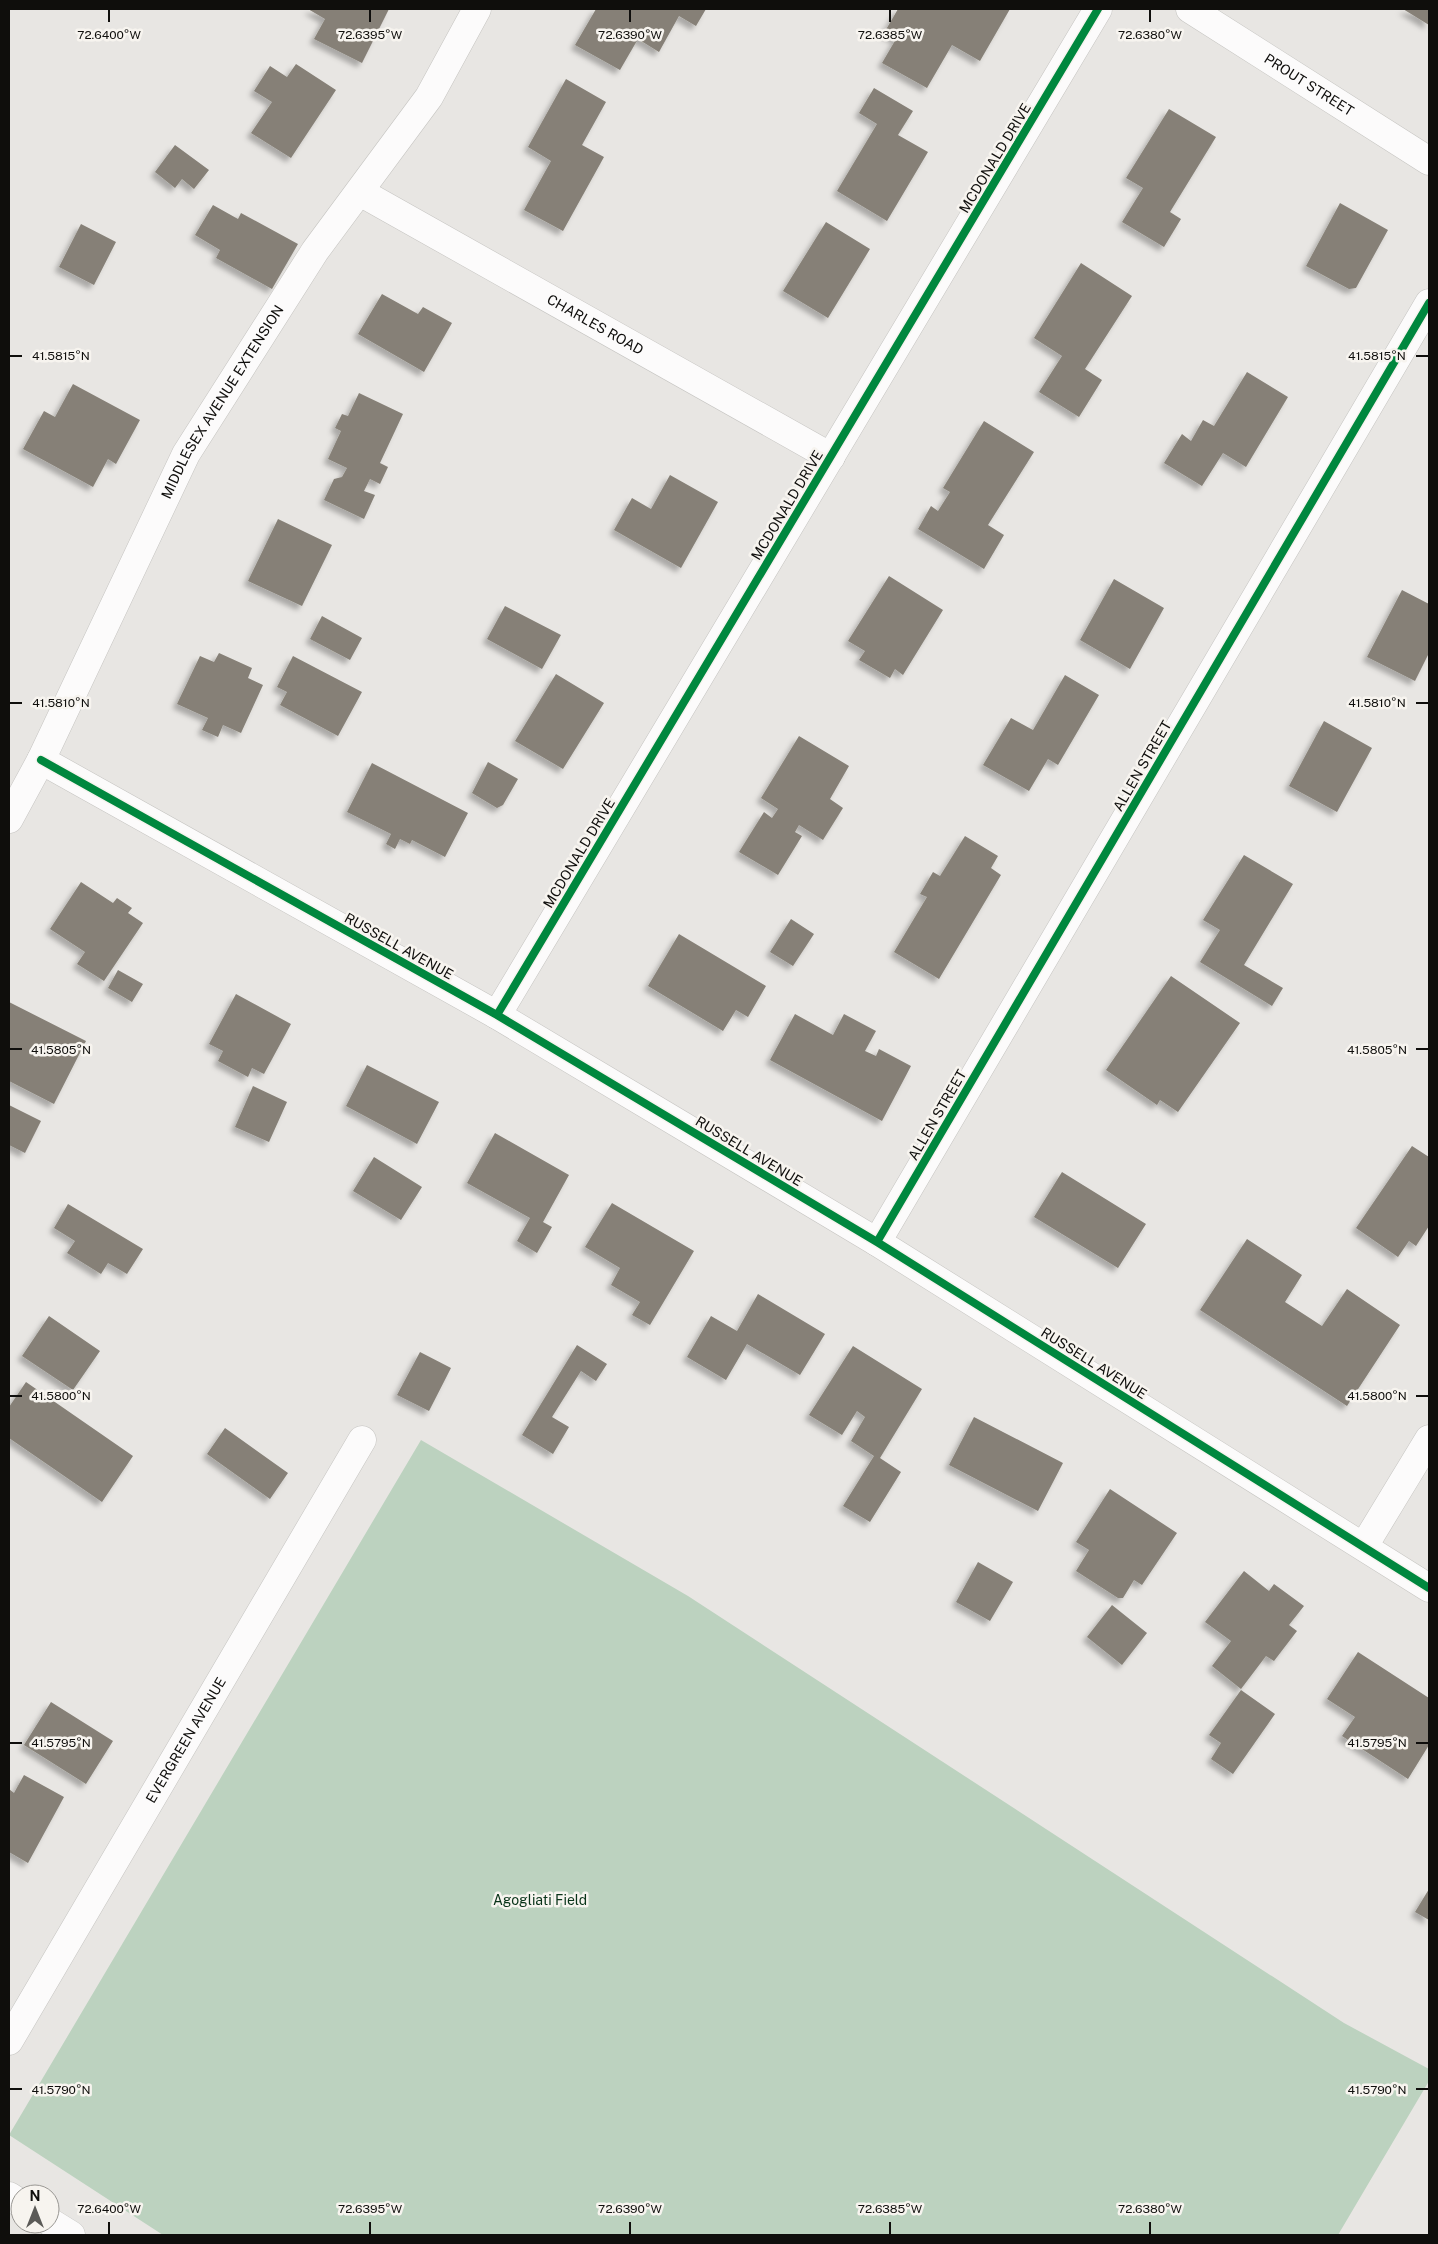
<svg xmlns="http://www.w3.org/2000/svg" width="1438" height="2244" font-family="'Public Sans',sans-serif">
  <defs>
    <filter id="shadow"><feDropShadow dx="-4.5" dy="4.5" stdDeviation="2.5" flood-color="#0004"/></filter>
  </defs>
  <rect width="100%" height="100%" fill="#e8e6e3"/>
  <path fill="#bcd2bf" d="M 421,1440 L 688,1596 L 1344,2023 L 1429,2069 L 1429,2081 L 1338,2235 L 163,2235 L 9,2135 Z"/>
  <path fill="#868077" filter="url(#shadow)" d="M 308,9 L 389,9 L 362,63 L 314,39 L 325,19 Z
    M 596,9 L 706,9 L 696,26 L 679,16 L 659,52 L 638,39 L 620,70 L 575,45 Z
    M 898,9 L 1010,9 L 980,61 L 952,45 L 927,88 L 882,63 L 896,39 L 884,33 Z
    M 1403,9 L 1429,9 L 1429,25 Z
    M 296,64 L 336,90 L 291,158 L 251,133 L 272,102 L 254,91 L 270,66 L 287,77 Z
    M 566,79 L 606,102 L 582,145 L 604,157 L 563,231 L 524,210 L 551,161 L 528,147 Z
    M 874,88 L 913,111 L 898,135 L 928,152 L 887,221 L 837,191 L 877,124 L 859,113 Z
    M 1169,109 L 1216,137 L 1170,212 L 1181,219 L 1164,247 L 1122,222 L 1143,188 L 1126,178 Z
    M 175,145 L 209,170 L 194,189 L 182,179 L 175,188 L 155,172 Z
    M 1340,203 L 1388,230 L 1356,288 L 1349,289 L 1306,266 Z
    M 213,205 L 238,219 L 241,213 L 298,244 L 272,289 L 216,258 L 220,250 L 195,235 Z
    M 826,222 L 870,249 L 828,318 L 783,291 Z
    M 81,224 L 116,242 L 94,285 L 59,267 Z
    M 1081,263 L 1132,296 L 1085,369 L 1102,380 L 1079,417 L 1039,392 L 1062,356 L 1034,338 Z
    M 382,294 L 418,314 L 423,307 L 452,323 L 424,372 L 358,334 Z
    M 1247,372 L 1288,397 L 1246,467 L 1223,453 L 1202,486 L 1164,463 L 1182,434 L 1191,441 L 1203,420 L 1214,426 Z
    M 73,384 L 140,420 L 116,464 L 108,459 L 93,487 L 23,449 L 44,411 L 55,417 Z
    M 359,393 L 403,414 L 380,463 L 388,467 L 380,484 L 370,479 L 364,491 L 375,495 L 364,519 L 324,500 L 334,479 L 342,477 L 347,468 L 328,459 L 341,431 L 335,428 L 342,414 L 348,416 Z
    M 984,421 L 1034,452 L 988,525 L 1004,535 L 984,569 L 918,529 L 931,506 L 938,511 L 950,492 L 943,488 Z
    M 670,475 L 718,502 L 681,568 L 614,530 L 632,498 L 651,509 Z
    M 278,519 L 332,545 L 302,606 L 248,581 Z
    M 889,576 L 943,610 L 903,675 L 895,669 L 890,678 L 859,660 L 865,651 L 848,641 Z
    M 1114,579 L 1164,608 L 1130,669 L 1080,640 Z
    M 1402,590 L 1429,604 L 1429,653 L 1415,681 L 1367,657 Z
    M 505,606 L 561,635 L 542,669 L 487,639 Z
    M 322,616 L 362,638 L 350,660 L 310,639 Z
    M 219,653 L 252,668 L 248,678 L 263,685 L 241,733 L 223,725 L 218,737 L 202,730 L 208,718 L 177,704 L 200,656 L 214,662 Z
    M 293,656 L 362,692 L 338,736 L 280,705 L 287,692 L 277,687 Z
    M 556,674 L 604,703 L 563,769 L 515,741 Z
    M 1065,675 L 1099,695 L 1058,765 L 1048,759 L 1029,791 L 983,765 L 1011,718 L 1033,730 Z
    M 1324,721 L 1372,748 L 1337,812 L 1289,786 Z
    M 799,736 L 849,766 L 830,799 L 843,808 L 823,840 L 799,825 L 795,832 L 802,836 L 778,875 L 739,852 L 764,812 L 772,818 L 778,809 L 761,798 Z
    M 488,762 L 518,779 L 503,805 L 497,808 L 472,793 Z
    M 372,763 L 468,813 L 445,857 L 412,840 L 410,844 L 400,839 L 395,849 L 386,844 L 391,834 L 347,812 Z
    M 965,836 L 998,856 L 991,868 L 1001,875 L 939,979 L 894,952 L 927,897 L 920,894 L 933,872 L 940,876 Z
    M 1244,855 L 1293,884 L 1244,965 L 1283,988 L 1272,1006 L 1200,962 L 1220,930 L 1203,920 Z
    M 81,882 L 113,903 L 117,898 L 132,908 L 128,913 L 143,923 L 104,981 L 77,964 L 85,952 L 50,929 Z
    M 791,919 L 814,934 L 793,966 L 770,952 Z
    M 679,934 L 766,986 L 748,1017 L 736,1010 L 723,1031 L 648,986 Z
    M 118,970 L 143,984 L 132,1002 L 108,988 Z
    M 1171,976 L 1240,1023 L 1178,1112 L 1160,1100 L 1157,1105 L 1106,1070 Z
    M 236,994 L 291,1024 L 264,1074 L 252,1068 L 248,1077 L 218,1061 L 223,1051 L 209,1044 Z
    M 9,1002 L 86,1041 L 54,1104 L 9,1081 Z
    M 795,1014 L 833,1035 L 844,1014 L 876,1031 L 865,1051 L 876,1056 L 879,1049 L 911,1066 L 882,1121 L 770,1060 Z
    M 367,1065 L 439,1102 L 417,1144 L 346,1106 Z
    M 253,1086 L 287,1102 L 269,1142 L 235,1127 Z
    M 9,1105 L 41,1121 L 25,1153 L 9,1145 Z
    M 495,1133 L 569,1175 L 543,1222 L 552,1227 L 537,1253 L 517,1241 L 530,1218 L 467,1183 Z
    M 1412,1146 L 1429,1157 L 1429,1226 L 1416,1246 L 1409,1241 L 1398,1257 L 1356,1228 Z
    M 374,1157 L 422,1187 L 401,1220 L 353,1191 Z
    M 1062,1172 L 1146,1224 L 1118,1268 L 1034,1217 Z
    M 612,1203 L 694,1251 L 650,1325 L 632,1315 L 640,1302 L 611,1285 L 620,1268 L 585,1247 Z
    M 68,1204 L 143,1249 L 127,1274 L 108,1263 L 101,1274 L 67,1253 L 75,1241 L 54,1228 Z
    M 1247,1239 L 1302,1275 L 1285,1302 L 1322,1326 L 1347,1289 L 1400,1325 L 1347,1406 L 1200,1310 Z
    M 758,1294 L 825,1334 L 800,1375 L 747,1344 L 726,1380 L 687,1357 L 711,1316 L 737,1331 Z
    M 49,1316 L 100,1351 L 73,1390 L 22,1356 Z
    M 577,1345 L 607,1364 L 596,1381 L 581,1371 L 552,1417 L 569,1427 L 553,1454 L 522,1435 Z
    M 853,1346 L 922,1389 L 880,1458 L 901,1472 L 870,1522 L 843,1506 L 874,1456 L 851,1441 L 865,1417 L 857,1411 L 842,1435 L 809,1415 Z
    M 420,1352 L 451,1368 L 429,1411 L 397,1395 Z
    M 26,1382 L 133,1456 L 102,1502 L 9,1438 L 9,1407 Z
    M 974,1417 L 1063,1463 L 1038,1511 L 949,1465 Z
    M 225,1428 L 288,1473 L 270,1499 L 207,1454 Z
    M 1110,1489 L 1177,1533 L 1142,1585 L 1134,1580 L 1123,1598 L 1118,1598 L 1076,1571 L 1089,1550 L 1076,1542 Z
    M 978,1562 L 1013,1582 L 990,1621 L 956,1602 Z
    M 1244,1571 L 1269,1591 L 1274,1584 L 1304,1606 L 1289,1625 L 1297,1631 L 1274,1661 L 1266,1656 L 1241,1689 L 1212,1666 L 1231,1641 L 1205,1622 Z
    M 1112,1605 L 1147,1633 L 1122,1665 L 1087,1637 Z
    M 1358,1652 L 1429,1698 L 1429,1745 L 1408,1779 L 1342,1736 L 1355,1717 L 1327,1699 Z
    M 1241,1690 L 1275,1714 L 1233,1774 L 1211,1759 L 1221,1743 L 1209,1735 Z
    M 51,1702 L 113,1741 L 86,1784 L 24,1745 Z
    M 24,1775 L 64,1797 L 28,1863 L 9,1852 L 9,1789 L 14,1793 Z
    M 1429,1889 L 1429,1920 L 1415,1912 Z"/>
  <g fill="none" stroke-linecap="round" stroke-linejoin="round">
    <defs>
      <g id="minor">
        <path id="s1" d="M 1190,9 L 1429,161"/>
        <path id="s2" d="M 360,192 L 831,457"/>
        <path d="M 41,760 L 497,1015 L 877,1242 L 1429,1588"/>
        <path id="s3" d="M 9,819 L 41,760 L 186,454 L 315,251 L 429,97 L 477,9"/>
        <path d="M 497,1015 L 1098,9"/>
        <path d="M 877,1242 L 1429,303"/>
        <path d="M 1364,1546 L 1429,1439"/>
        <path id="s4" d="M 9,2041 L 362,1440"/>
        <path d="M 9,2196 L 20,2203"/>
        <path d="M 50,2222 L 71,2235"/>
      </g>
    </defs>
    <use href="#minor" stroke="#c5c4c1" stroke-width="29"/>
    <use href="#minor" stroke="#fcfbfb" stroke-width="28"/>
    <defs>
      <path id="cycleway" d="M 41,760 L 497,1015 L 877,1242 L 1429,1588
        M 497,1015 L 1098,9
        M 877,1242 L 1429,303"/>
    </defs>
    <use href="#cycleway" stroke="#f7f4ef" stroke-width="11"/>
    <use href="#cycleway" stroke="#00873e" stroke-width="8"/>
  </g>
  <path fill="none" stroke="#0f0e0c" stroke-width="2" d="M 109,10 L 109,22M 370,10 L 370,22M 630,10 L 630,22M 890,10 L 890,22M 1150,10 L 1150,22M 10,356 L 22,356M 1416,356 L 1428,356M 10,703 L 22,703M 1416,703 L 1428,703M 10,1049 L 22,1049M 1416,1049 L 1428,1049M 10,1396 L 22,1396M 1416,1396 L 1428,1396M 10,1743 L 22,1743M 1416,1743 L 1428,1743M 10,2089 L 22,2089M 1416,2089 L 1428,2089M 109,2222 L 109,2234M 370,2222 L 370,2234M 630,2222 L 630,2234M 890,2222 L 890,2234M 1150,2222 L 1150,2234"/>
  <g text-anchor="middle" stroke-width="5" stroke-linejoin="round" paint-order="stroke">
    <g font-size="14" fill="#0f0e0c" stroke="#f7f4ef">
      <text dy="5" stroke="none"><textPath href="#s1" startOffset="141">PROUT STREET</textPath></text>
      <text transform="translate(995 158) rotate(-59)" y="5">MCDONALD DRIVE</text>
      <text dy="5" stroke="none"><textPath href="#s2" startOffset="270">CHARLES ROAD</textPath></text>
      <text dy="5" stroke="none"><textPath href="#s3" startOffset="469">MIDDLESEX AVENUE EXTENSION</textPath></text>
      <text transform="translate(787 505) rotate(-59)" y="5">MCDONALD DRIVE</text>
      <text transform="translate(1142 766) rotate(-60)" y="5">ALLEN STREET</text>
      <text transform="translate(579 853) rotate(-59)" y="5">MCDONALD DRIVE</text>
      <text transform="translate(399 946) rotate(29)" y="5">RUSSELL AVENUE</text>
      <text transform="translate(937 1115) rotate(-60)" y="5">ALLEN STREET</text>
      <text transform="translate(749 1151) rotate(31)" y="5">RUSSELL AVENUE</text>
      <text transform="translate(1094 1363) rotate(32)" y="5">RUSSELL AVENUE</text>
      <text dy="5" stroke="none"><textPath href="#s4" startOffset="349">EVERGREEN AVENUE</textPath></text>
    </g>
    <g font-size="14" fill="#083318" stroke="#f7f4ef">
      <text x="540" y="1905">Agogliati Field</text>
    </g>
  </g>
  <g font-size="12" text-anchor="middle" fill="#0f0e0c" stroke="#f7f4ef" stroke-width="5" stroke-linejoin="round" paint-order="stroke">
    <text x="109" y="39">72.6400°W</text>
    <text x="370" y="39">72.6395°W</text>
    <text x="630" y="39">72.6390°W</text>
    <text x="890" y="39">72.6385°W</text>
    <text x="1150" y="39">72.6380°W</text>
    <text x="61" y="360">41.5815°N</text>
    <text x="1377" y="360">41.5815°N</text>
    <text x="61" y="707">41.5810°N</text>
    <text x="1377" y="707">41.5810°N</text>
    <text x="61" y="1054">41.5805°N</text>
    <text x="1377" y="1054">41.5805°N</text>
    <text x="61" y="1400">41.5800°N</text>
    <text x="1377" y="1400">41.5800°N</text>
    <text x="61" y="1747">41.5795°N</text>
    <text x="1377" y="1747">41.5795°N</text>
    <text x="61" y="2094">41.5790°N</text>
    <text x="1377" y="2094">41.5790°N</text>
    <text x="109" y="2213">72.6400°W</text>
    <text x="370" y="2213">72.6395°W</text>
    <text x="630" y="2213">72.6390°W</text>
    <text x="890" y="2213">72.6385°W</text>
    <text x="1150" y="2213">72.6380°W</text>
  </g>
  <rect width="1438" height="2244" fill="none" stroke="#0f0e0c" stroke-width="20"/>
  <g transform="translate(35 2209)"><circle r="24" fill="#f7f4ef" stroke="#9a9894"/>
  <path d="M0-4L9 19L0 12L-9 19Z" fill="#5b5a57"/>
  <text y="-8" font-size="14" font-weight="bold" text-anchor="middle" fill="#0f0e0c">N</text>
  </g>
</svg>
